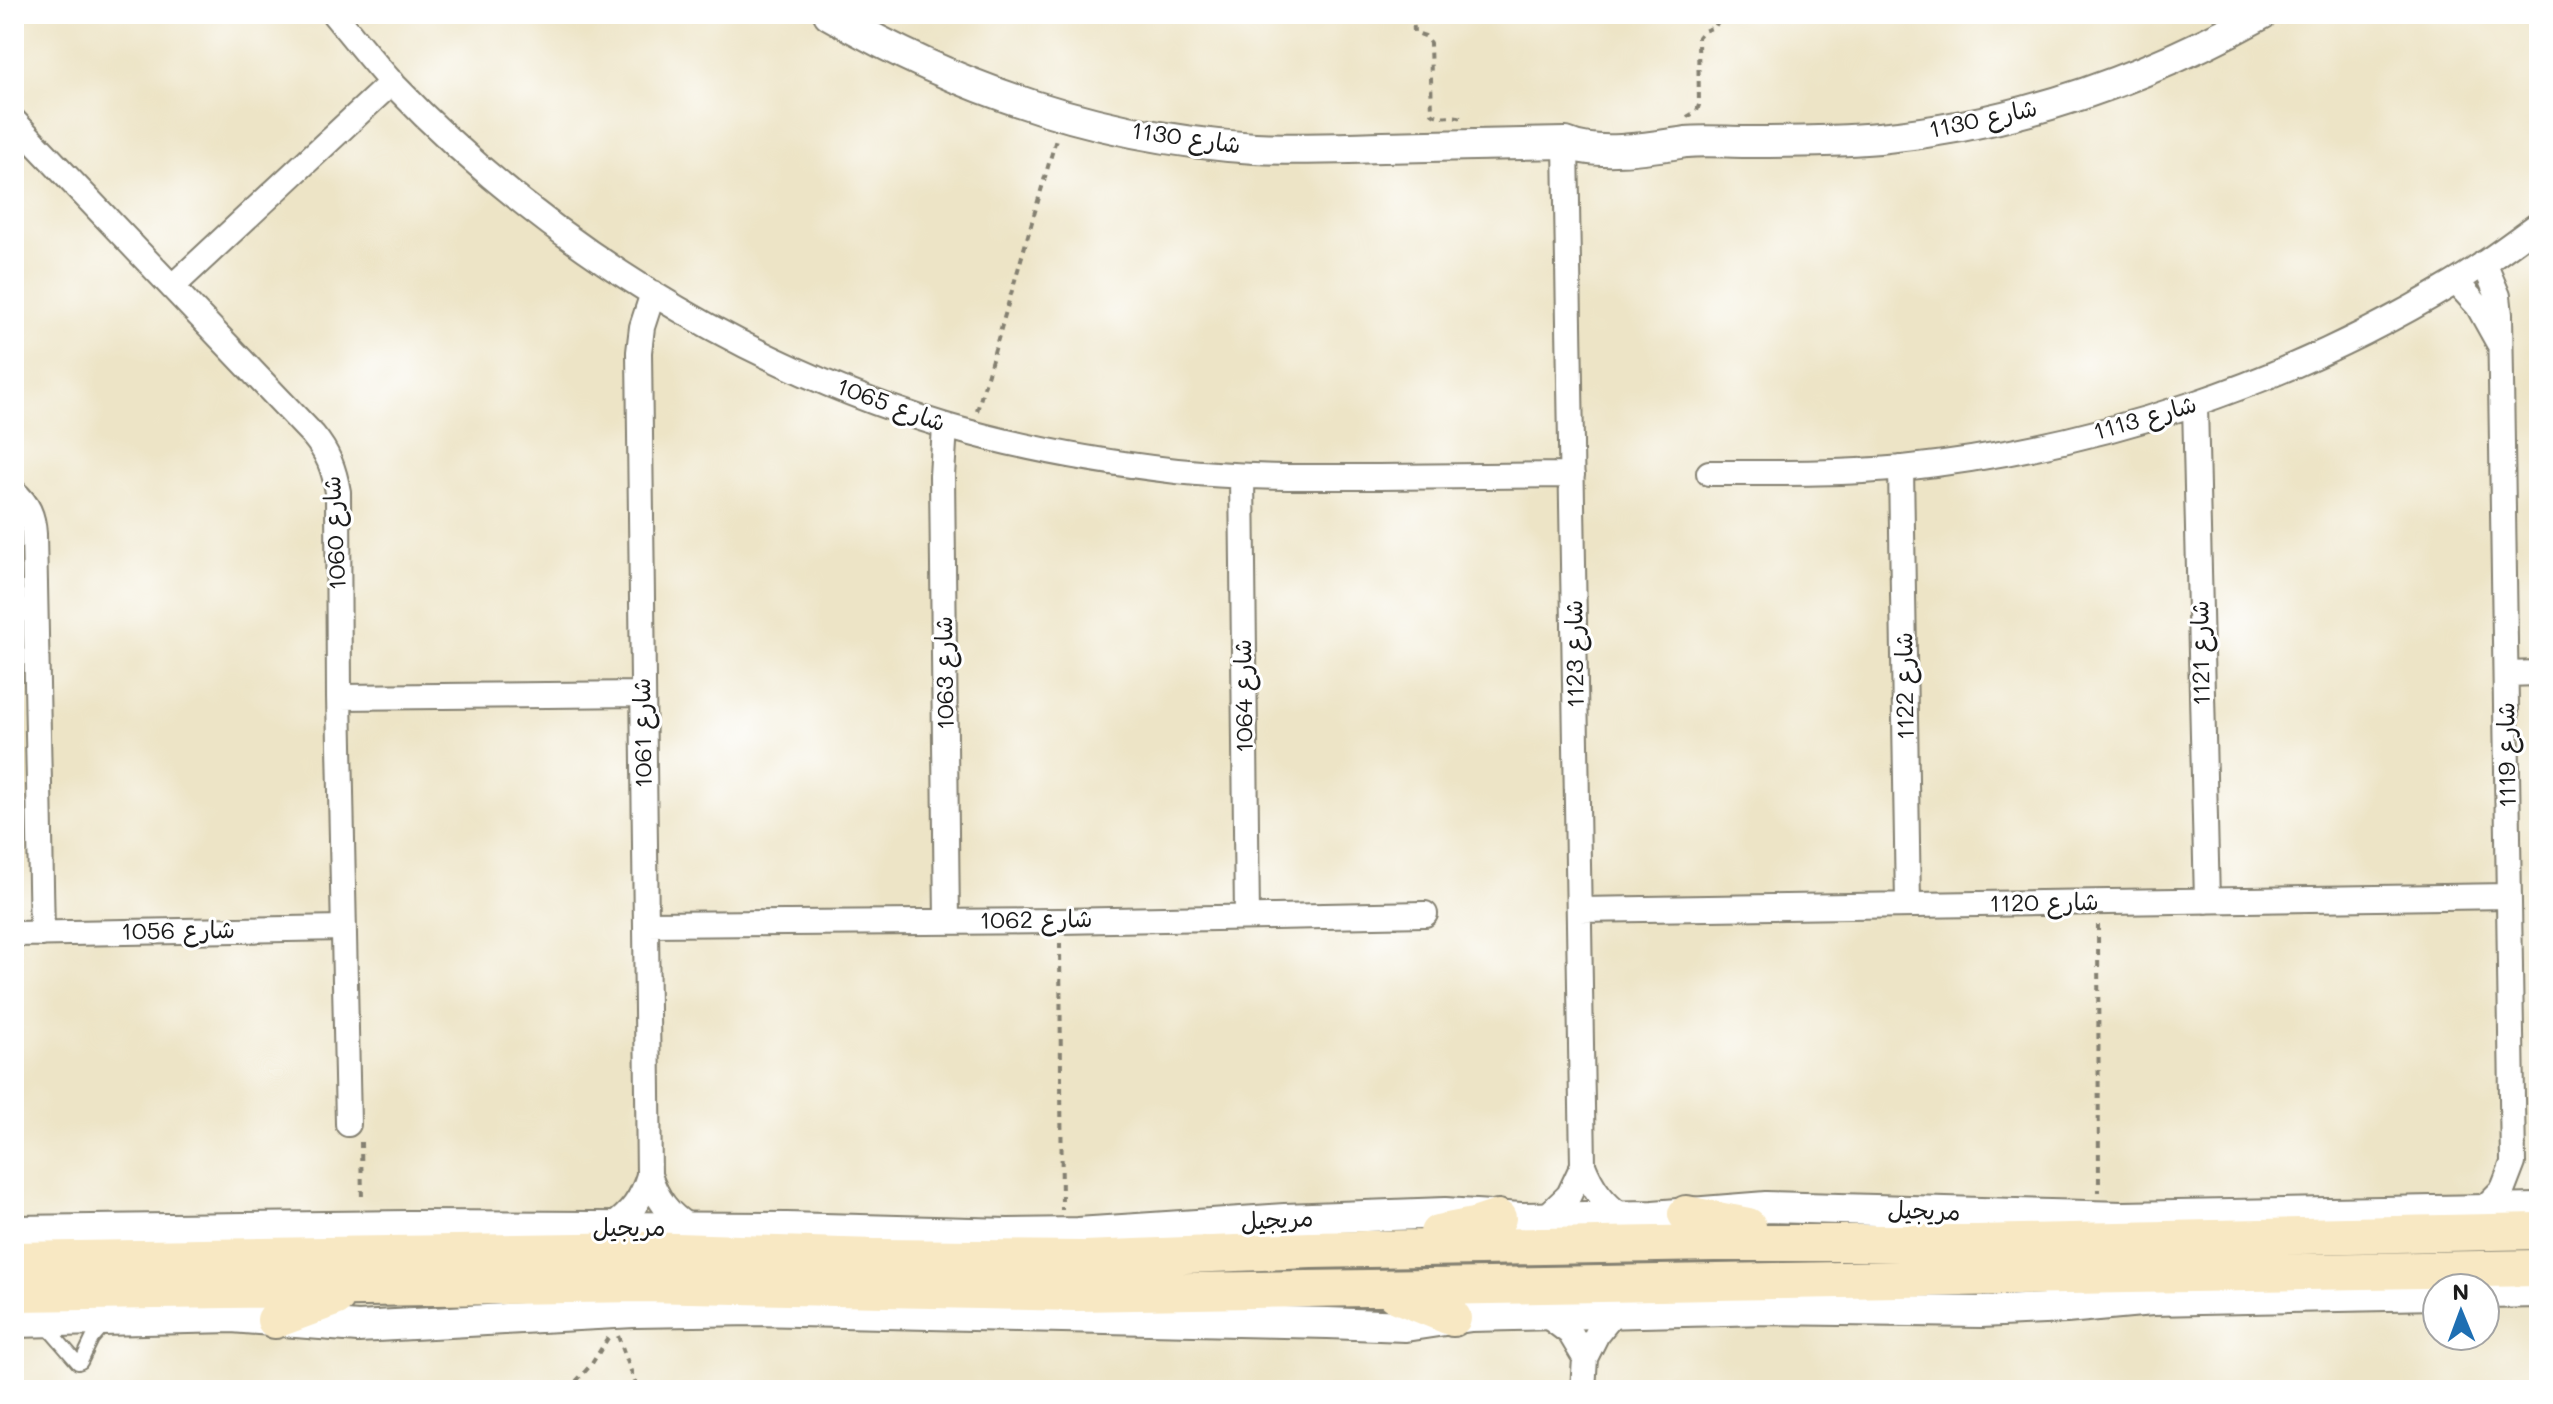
<svg xmlns="http://www.w3.org/2000/svg" width="2553" height="1404" font-family="Mali,'Playpen Sans Arabic',sans-serif">
  <rect width="100%" height="100%" fill="#fff"/>
  <filter id="ink" filterUnits="userSpaceOnUse"><feTurbulence type="fractalNoise" baseFrequency=".0125" numOctaves="2"/><feDisplacementMap in="SourceGraphic" scale="16" xChannelSelector="R" yChannelSelector="G"/><feConvolveMatrix kernelMatrix="1 2 1 2 8 2 1 2 1" color-interpolation-filters="sRGB"/></filter>
  <filter id="wash" filterUnits="userSpaceOnUse"><feTurbulence type="fractalNoise" baseFrequency=".006" numOctaves="4" result="noise"/><feDisplacementMap in="SourceGraphic" scale="32" xChannelSelector="R" yChannelSelector="G"/><feGaussianBlur stdDeviation="1.8" result="paint"/><feColorMatrix in="noise" values="0 0 0 0 0 0 0 0 0 0 0 0 0 0 0 0 0 1.4 0 .05"/><feComposite in="paint" operator="in"/></filter>
  <g filter="url(#wash)">
    <rect width="100%" height="100%" fill="#ede4c6"/>
  </g>
  <g filter="url(#ink)">
    <g fill="none" stroke-linecap="round" stroke-linejoin="round">
      <defs>
        <path id="service" d="M 46,1326 L 78,1363 L 81,1362 L 92,1339 L 104,1325"/>
        <path id="minor" d="M 334,14 C 353,37 372,61 392,83 C 543,241 737,363 946,426 C 1021,448 1099,462 1177,471 C 1243,478 1311,477 1378,477 C 1442,476 1507,476 1572,475
          M 14,121 L 313,435 C 328,453 334,469 338,492 L 339,697 L 348,1124
          M 1566,143 L 1583,1165 C 1592,1188 1603,1203 1623,1217
          M 2456,282 L 2478,306 L 2498,342
          M 172,287 L 392,82
          M 653,293 L 642,327 L 639,352 L 649,1175 C 657,1199 668,1214 689,1227
          M 2195,405 L 2207,901
          M 945,426 L 942,476 L 947,921
          M 1901,468 L 1908,905
          M 1709,473 C 1773,473 1839,474 1903,468 C 2098,447 2287,384 2454,283 C 2484,265 2511,244 2539,224
          M 1242,476 L 1247,917
          M 14,492 C 28,504 33,516 34,534 L 42,934
          M 2506,674 L 2539,673
          M 339,697 L 642,694
          M 1579,910 L 2509,896
          M 646,924 L 1060,921 L 1425,914
          M 14,934 L 343,928
          M 2482,1210 L 2503,1189 L 2513,1163 L 2500,314 L 2498,296 L 2484,263
          M 1546,1217 L 1569,1195 L 1583,1165
          M 610,1228 C 631,1214 642,1199 649,1175
          M 1546,1315 L 1570,1333 L 1585,1358
          M 1583,1390 L 1585,1358 L 1597,1334 L 1614,1313"/>
        <path id="tertiary" d="M 829,14 C 960,90 1104,139 1255,148 C 1298,150 1341,148 1383,147 C 1444,146 1505,144 1566,143 C 1597,157 1653,147 1686,142 C 1705,140 1727,142 1746,142 C 1790,142 1835,142 1879,138 C 2015,125 2143,80 2262,14
          M 14,1231 L 409,1226 L 787,1228 L 1008,1234 L 1078,1233 L 1285,1219 L 1445,1213 L 1521,1218 L 1653,1216 L 1766,1207 L 2123,1217 L 2539,1209
          M 2485,1293 L 2539,1292
          M 14,1322 L 232,1317 L 358,1327 L 634,1312 L 754,1310 L 1328,1323 L 1405,1326 L 1471,1316 L 1768,1309 L 1981,1312 L 2066,1308 L 2152,1300 L 2437,1294"/>
        <path id="secondary" d="M 1686,1214 L 1748,1226
          M 1438,1233 L 1474,1226 L 1498,1218
          M 14,1260 L 643,1250 L 875,1257 L 1085,1259 L 1311,1250 L 1714,1243 L 1976,1243 L 2539,1231
          M 14,1293 L 642,1284 L 1076,1293 L 2539,1268
          M 1395,1294 L 1453,1318
          M 275,1320 L 337,1297"/>
      </defs>
      <use href="#service" stroke="#848071" stroke-width="16"/>
      <use href="#minor" stroke="#848071" stroke-width="28"/>
      <use href="#tertiary" stroke="#848071" stroke-width="34"/>
      <use href="#secondary" stroke="#848071" stroke-width="40"/>
      <path stroke="#848071" stroke-width="4" stroke-dasharray="6 6" stroke-linecap="butt" d="M 1413,14 L 1414,32 L 1425,36 L 1430,43 L 1432,113 C 1441,120 1454,113 1464,119
        M 1687,117 L 1697,111 L 1699,105 L 1698,37 L 1703,31 L 1715,27 L 1718,21 L 1717,14
        M 977,411 L 1056,139
        M 2098,925 L 2099,1192
        M 1060,943 L 1062,1210
        M 361,1142 L 362,1201
        M 618,1336 L 638,1390
        M 568,1390 L 591,1365 L 608,1338"/>
      <use href="#service" stroke="#fff" stroke-width="12"/>
      <use href="#minor" stroke="#fff" stroke-width="24"/>
      <use href="#tertiary" stroke="#fff" stroke-width="30"/>
      <use href="#secondary" stroke="#f8e8c3" stroke-width="36"/>
    </g>
  </g>
  <g text-anchor="middle" stroke-width="6" stroke-linejoin="round" paint-order="stroke">
    <g font-size="24" fill="#1c1c1c" stroke="#fff">
      <text transform="translate(1983 119) rotate(-12)" y="8">شارع 1130</text>
      <text transform="translate(1186 138) rotate(8)" y="8">شارع 1130</text>
      <text transform="translate(891 405) rotate(20)" y="8">شارع 1065</text>
      <text transform="translate(2145 418) rotate(-16)" y="8">شارع 1113</text>
      <text transform="translate(335 533) rotate(-93)" y="8">شارع 1060</text>
      <text transform="translate(2201 653) rotate(-91)" y="8">شارع 1121</text>
      <text transform="translate(1575 654) rotate(-91)" y="8">شارع 1123</text>
      <text transform="translate(945 673) rotate(-91)" y="8">شارع 1063</text>
      <text transform="translate(1905 686) rotate(-91)" y="8">شارع 1122</text>
      <text transform="translate(1244 696) rotate(-91)" y="8">شارع 1064</text>
      <text transform="translate(643 733) rotate(-91)" y="8">شارع 1061</text>
      <text transform="translate(2507 755) rotate(-91)" y="8">شارع 1119</text>
      <text transform="translate(2044 903) rotate(-1)" y="8">شارع 1120</text>
      <text transform="translate(1036 920) rotate(-1)" y="8">شارع 1062</text>
      <text transform="translate(178 931) rotate(-1)" y="8">شارع 1056</text>
      <text transform="translate(1924 1211) rotate(2)" y="8">مريجيل</text>
      <text transform="translate(1277 1220) rotate(-3)" y="8">مريجيل</text>
      <text x="629" y="1236">مريجيل</text>
    </g>
  </g>
  <rect width="2553" height="1404" fill="none" stroke="#fff" stroke-width="48"/>
  <g transform="translate(2461 1312) rotate(359)"><circle r="38" fill="#ffffff" stroke="#a4a4a4" stroke-width="2"/>
  <path d="M0-6L14 30L0 20L-14 30Z" fill="#1f6fb2"/>
  <text y="-12" font-size="22" font-weight="bold" text-anchor="middle" fill="#1c1c1c">N</text>
  </g>
</svg>
